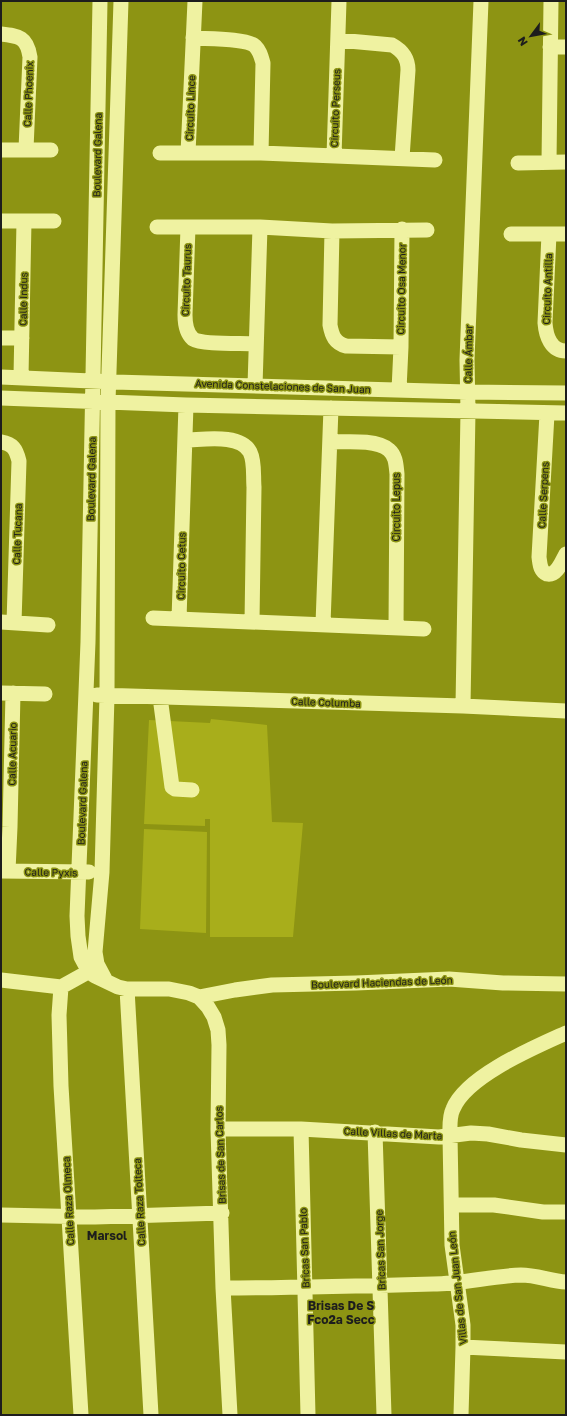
<svg xmlns="http://www.w3.org/2000/svg" width="567" height="1416" font-family="'Golos Text',sans-serif">
  <rect width="100%" height="100%" fill="#8d9413"/>
  <path fill="#a8ae1b" d="M 211,719 L 267,725 L 272,822 L 303,823 L 293,937 L 210,937 L 210,819 L 205,819 L 205,826 L 144,824 L 149,720 L 210,723 Z
    M 144,829 L 207,832 L 206,933 L 140,929 Z"/>
  <g fill="none" stroke-linecap="round" stroke-linejoin="round">
    <path stroke="#eff2a1" stroke-width="15" d="M 100,1 L 88,642 L 77,916 L 78,936 L 81,957 L 89,972 L 95,976 L 118,987 L 127,989 L 169,989 L 189,993 L 199,997 L 208,1007 L 214,1017 L 218,1030 L 219,1045 L 218,1129 L 223,1288 L 230,1415
      M 1,34 C 19,36 27,37 30,57 L 26,149
      M 193,38 C 206,39 246,38 255,46 C 260,51 261,56 263,63 L 261,153
      M 338,40 L 392,45 C 403,51 408,58 408,70 L 402,158
      M 550,47 L 566,47
      M 1,150 L 51,150
      M 160,153 L 261,153 L 435,160
      M 188,153 L 195,1
      M 334,156 L 339,1
      M 549,162 L 551,1
      M 518,163 L 566,162
      M 1,221 L 54,221
      M 157,227 L 260,227 L 332,231 L 427,230
      M 188,227 L 185,315 C 185,323 186,333 193,339 C 202,345 243,343 256,344
      M 332,231 L 330,325 C 332,336 335,343 346,346 L 401,347
      M 511,234 L 566,234
      M 549,234 L 545,323 C 546,336 551,351 566,351
      M 1,338 L 22,338
      M 1,377 L 114,382 L 467,392 L 566,393
      M 21,377 L 24,221
      M 255,386 L 260,227
      M 399,390 L 401,347 L 402,229
      M 1,398 L 186,405 L 566,413
      M 547,414 L 539,557 C 540,564 540,571 547,574 C 557,576 562,561 566,554
      M 185,440 C 202,440 240,433 250,452 C 255,462 253,476 254,487 L 252,622
      M 1,442 C 13,444 16,449 19,461 L 14,623
      M 330,442 C 346,442 377,439 389,450 C 396,456 396,465 397,474 L 396,628
      M 153,618 L 424,629
      M 179,619 L 186,405
      M 1,622 L 48,625
      M 323,624 L 331,408
      M 1,693 L 45,694
      M 97,695 L 463,706 L 566,711
      M 160,697 L 172,787 L 175,789 L 192,790
      M 463,706 L 468,411 L 467,360 L 481,1
      M 1,871 L 89,872
      M 8,871 L 10,827 L 13,693
      M 1,980 L 61,987 L 97,967
      M 106,981 L 97,964 L 95,952 L 102,872 L 107,696 L 108,402 L 121,1
      M 61,987 L 59,1015 L 61,1086 L 81,1415
      M 127,989 L 151,1415
      M 199,997 L 235,990 L 272,985 L 356,983 L 449,979 L 503,983 L 566,984
      M 218,1129 L 301,1129 L 439,1137 L 471,1133 L 488,1134 L 521,1140 L 566,1145
      M 301,1129 L 308,1415
      M 375,1132 L 384,1415
      M 452,1205 L 494,1205 L 543,1212 L 566,1212
      M 1,1215 L 95,1217 L 222,1213
      M 223,1288 C 293,1288 363,1286 433,1284 C 462,1284 491,1276 521,1275 C 536,1275 551,1281 566,1282
      M 463,1347 L 566,1352
      M 461,1415 L 463,1347 L 463,1325 L 452,1245 L 450,1136 C 450,1127 449,1117 453,1109 C 466,1076 535,1047 566,1033"/>
  </g>
  <g text-anchor="middle" stroke-width="3" stroke-linejoin="round" paint-order="stroke">
    <g font-size="10" fill="#1d1d1d" stroke="#8d9413">
      <text transform="translate(28 94) rotate(-88)" y="4">Calle Phoenix</text>
      <text transform="translate(190 108) rotate(-88)" y="4">Circuito Lince</text>
      <text transform="translate(335 108) rotate(-88)" y="4">Circuito Perseus</text>
      <text transform="translate(97 155) rotate(-89)" y="4">Boulevard Galena</text>
      <text transform="translate(186 280) rotate(-88)" y="4">Circuito Taurus</text>
      <text transform="translate(401 289) rotate(-89)" y="4">Circuito Osa Menor</text>
      <text transform="translate(547 289) rotate(-88)" y="4">Circuito Antilla</text>
      <text transform="translate(23 299) rotate(-89)" y="4">Calle Indus</text>
      <text transform="translate(468 354) rotate(-89)" y="4">Calle Ámbar</text>
      <text transform="translate(283 386) rotate(2)" y="4">Avenida Constelaciones de San Juan</text>
      <text transform="translate(91 479) rotate(-89)" y="4">Boulevard Galena</text>
      <text transform="translate(543 495) rotate(-87)" y="4">Calle Serpens</text>
      <text transform="translate(396 507) rotate(-90)" y="4">Circuito Lepus</text>
      <text transform="translate(17 534) rotate(-88)" y="4">Calle Tucana</text>
      <text transform="translate(181 566) rotate(-89)" y="4">Circuito Cetus</text>
      <text transform="translate(326 702) rotate(2)" y="4">Calle Columba</text>
      <text transform="translate(12 754) rotate(-89)" y="4">Calle Acuario</text>
      <text transform="translate(82 803) rotate(-88)" y="4">Boulevard Galena</text>
      <text transform="translate(51 872) rotate(1)" y="4">Calle Pyxis</text>
      <text transform="translate(382 982) rotate(-2)" y="4">Boulevard Haciendas de León</text>
      <text transform="translate(393 1133) rotate(3)" y="4">Calle Villas de Marta</text>
      <text transform="translate(220 1155) rotate(-92)" y="4">Brisas de San Carlos</text>
      <text transform="translate(68 1201) rotate(-93)" y="4">Calle Raza Olmeca</text>
      <text transform="translate(139 1202) rotate(-93)" y="4">Calle Raza Tolteca</text>
      <text transform="translate(304 1248) rotate(-92)" y="4">Bricas San Pablo</text>
      <text transform="translate(380 1250) rotate(-92)" y="4">Bricas San Jorge</text>
      <text transform="translate(457 1288) rotate(-96)" y="4">Villas de San Juan León</text>
    </g>
    <g font-size="12" font-weight="bold" fill="#1d1d1d" stroke="#8d9413">
      <text x="107" y="1240">Marsol</text>
      <text x="341" y="1310">Brisas De S<tspan x="341" dy="14">Fco2a Secc</tspan></text>
    </g>
  </g>
  <rect width="567" height="1416" fill="none" stroke="#1d1d1d" stroke-width="4"/>
  <g transform="translate(531 36) rotate(238)" stroke="#8d9413" stroke-width="3" paint-order="stroke">
  <path d="M0-3L7 15L0 10L-7 15Z" fill="#1d1d1d"/>
  <text y="-6" font-size="11" font-weight="bold" text-anchor="middle" fill="#1d1d1d">N</text>
  </g>
</svg>
